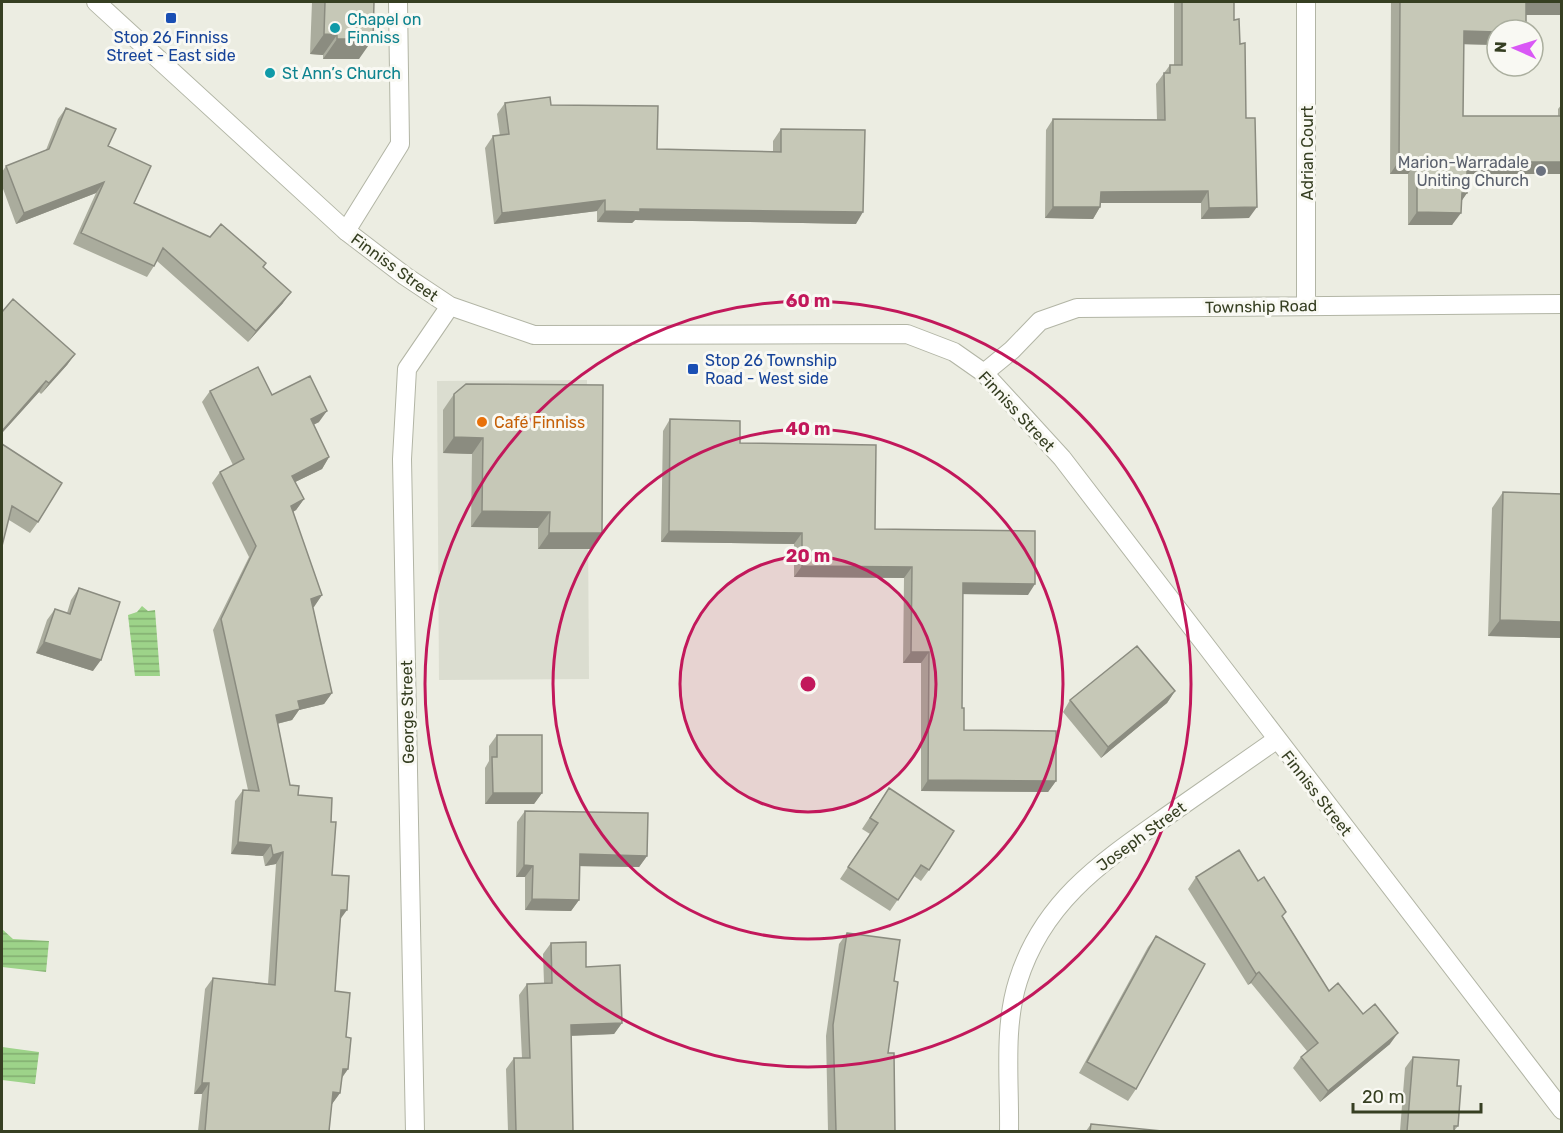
<svg xmlns="http://www.w3.org/2000/svg" width="1563" height="1133" font-family="Rubik,sans-serif">
  <defs>
    <pattern id="water-rules" width="6" height="5" patternUnits="userSpaceOnUse" patternTransform="scale(1.5)"><rect width="6" height="5" fill="#9dd389"/><path d="M0 2.5h6" fill="none" stroke="#81ad70"/></pattern>
  </defs>
  <rect width="100%" height="100%" fill="#ecede2"/>
  <path fill="#dbddd0" d="M 587,380 L 589,679 L 439,680 L 437,381 Z"/>
  <path fill="url(#water-rules)" d="M 142,606 L 148,611 L 155,610 L 160,676 L 135,676 L 128,615 L 137,612 Z
    M 2,929 L 13,939 L 49,941 L 46,972 L 2,967 Z
    M 2,1047 L 39,1052 L 35,1084 L 2,1080 Z"/>
  <g fill="none" stroke-linecap="round" stroke-linejoin="round">
    <defs>
      <path id="minor" d="M 346,231 L 400,144 L 398,2
        M 1306,306 L 1306,2
        M 984,373 L 1012,350 L 1040,321 L 1077,308 L 1562,304
        M 1009,1132 C 1010,1083 1003,1028 1018,981 C 1043,901 1102,862 1167,816 C 1204,790 1240,765 1276,740"/>
      <path id="tertiary" d="M 96,2 L 346,231 L 405,276 L 450,306 L 534,335 L 907,334 L 954,352 L 984,373 L 1062,458 L 1562,1110
        M 415,1132 L 402,459 L 407,369 L 450,306"/>
    </defs>
    <use href="#minor" stroke="#b2b5a5" stroke-width="20"/>
    <use href="#tertiary" stroke="#b2b5a5" stroke-width="20"/>
    <use href="#minor" stroke="#fff" stroke-width="18"/>
    <use href="#tertiary" stroke="#fff" stroke-width="18"/>
  </g>
  <path fill="#aaac9d" d="M 312,2 L 374,2 L 359,59 L 323,59 L 323,55 L 310,54 Z
    M 1174,2 L 1234,2 L 1234,20 L 1240,44 L 1246,118 L 1249,218 L 1201,219 L 1201,203 L 1101,203 L 1100,207 L 1093,219 L 1045,218 L 1046,130 L 1053,119 L 1157,120 L 1156,84 L 1170,65 L 1174,65 Z
    M 1391,2 L 1562,2 L 1562,15 L 1526,15 L 1497,30 L 1497,45 L 1464,44 L 1463,116 L 1558,116 L 1558,109 L 1562,104 L 1562,174 L 1467,174 L 1467,193 L 1462,200 L 1452,225 L 1408,225 L 1408,174 L 1390,174 Z
    M 505,103 L 551,105 L 657,149 L 773,152 L 773,141 L 781,129 L 856,224 L 635,220 L 632,223 L 597,222 L 597,211 L 494,224 L 485,148 L 493,136 L 500,136 L 497,114 Z
    M 66,108 L 108,146 L 134,203 L 263,267 L 283,303 L 248,342 L 157,261 L 154,266 L 147,277 L 73,244 L 96,193 L 16,224 L 2,186 L 2,172 L 6,166 L 46,150 L 58,119 Z
    M 2,312 L 75,354 L 67,365 L 41,394 L 39,392 L 2,433 Z
    M 210,391 L 272,395 L 319,422 L 313,425 L 329,457 L 322,469 L 295,482 L 304,499 L 296,510 L 293,512 L 322,595 L 313,607 L 332,693 L 324,704 L 299,710 L 292,720 L 277,724 L 290,785 L 298,795 L 331,822 L 332,875 L 340,920 L 335,991 L 346,1037 L 348,1069 L 342,1078 L 340,1093 L 332,1104 L 329,1131 L 198,1131 L 202,1094 L 194,1094 L 205,989 L 213,978 L 268,984 L 276,864 L 265,866 L 263,856 L 231,854 L 235,801 L 243,790 L 248,790 L 213,630 L 249,557 L 212,483 L 220,472 L 233,465 L 202,402 Z
    M 454,394 L 590,549 L 538,549 L 538,528 L 471,527 L 472,454 L 443,453 L 443,410 Z
    M 670,419 L 740,443 L 875,529 L 1028,595 L 963,594 L 962,708 L 964,730 L 1056,781 L 1048,792 L 921,791 L 921,663 L 903,663 L 904,578 L 794,577 L 794,544 L 661,542 L 663,431 Z
    M 2,444 L 38,522 L 30,533 L 9,520 Z
    M 1503,492 L 1562,494 L 1562,638 L 1488,636 L 1492,508 Z
    M 79,588 L 93,671 L 36,653 L 47,620 L 55,609 L 67,613 L 71,600 Z
    M 1175,691 L 1167,703 L 1101,758 L 1063,712 L 1070,700 Z
    M 497,735 L 542,793 L 534,804 L 485,804 L 485,768 L 489,761 L 489,746 Z
    M 889,788 L 929,870 L 921,881 L 914,876 L 890,911 L 840,879 L 870,834 L 862,829 Z
    M 525,811 L 647,856 L 639,867 L 579,866 L 579,900 L 571,911 L 525,910 L 525,877 L 516,877 L 517,822 Z
    M 1196,877 L 1258,881 L 1283,917 L 1329,991 L 1363,1014 L 1390,1044 L 1320,1102 L 1293,1068 L 1301,1057 L 1307,1051 L 1251,983 L 1248,985 L 1188,889 Z
    M 847,933 L 894,981 L 888,1053 L 895,1131 L 828,1131 L 826,1036 L 839,944 Z
    M 1156,936 L 1136,1089 L 1128,1101 L 1079,1073 L 1148,947 Z
    M 551,943 L 586,967 L 622,1023 L 614,1034 L 571,1036 L 573,1131 L 508,1131 L 506,1069 L 514,1058 L 522,1058 L 519,995 L 527,984 L 544,983 L 543,954 Z
    M 1413,1057 L 1457,1086 L 1458,1126 L 1454,1131 L 1400,1131 L 1405,1068 Z
    M 1091,1124 L 1162,1131 L 1086,1131 Z"/>
  <path fill="#8b8c80" d="M 1526,2 L 1562,2 L 1562,15 L 1517,15 Z
    M 1464,31 L 1497,32 L 1497,45 L 1455,44 Z
    M 324,34 L 337,35 L 323,55 L 310,54 Z
    M 337,39 L 373,39 L 359,59 L 323,59 Z
    M 1399,161 L 1417,161 L 1408,174 L 1390,174 Z
    M 1467,162 L 1562,162 L 1562,174 L 1458,174 Z
    M 104,182 L 96,193 L 16,224 L 24,213 Z
    M 1208,191 L 1201,203 L 1093,203 L 1101,192 Z
    M 1462,193 L 1467,193 L 1458,206 Z
    M 605,200 L 597,211 L 494,224 L 502,213 Z
    M 1053,207 L 1100,207 L 1093,219 L 1045,218 Z
    M 1257,207 L 1249,218 L 1201,219 L 1209,208 Z
    M 640,209 L 863,212 L 856,224 L 635,220 L 632,223 L 597,222 L 605,211 Z
    M 1417,212 L 1461,213 L 1452,225 L 1408,225 Z
    M 291,292 L 283,303 L 248,342 L 256,331 Z
    M 75,354 L 67,365 L 41,394 L 49,383 Z
    M 46,381 L 39,392 L 2,433 L 2,431 Z
    M 327,411 L 319,422 L 303,430 L 311,419 Z
    M 454,437 L 483,438 L 472,454 L 443,453 Z
    M 329,457 L 322,469 L 285,487 L 292,476 Z
    M 304,499 L 296,510 L 284,517 L 291,506 Z
    M 482,511 L 550,512 L 538,528 L 471,527 Z
    M 669,531 L 802,533 L 794,544 L 661,542 Z
    M 549,533 L 602,533 L 590,549 L 538,549 Z
    M 802,566 L 912,567 L 904,578 L 794,577 Z
    M 963,583 L 1035,584 L 1028,595 L 955,594 Z
    M 322,595 L 314,607 L 304,610 L 311,599 Z
    M 1500,620 L 1562,622 L 1562,638 L 1488,636 Z
    M 44,642 L 101,660 L 93,671 L 36,653 Z
    M 911,652 L 929,652 L 921,663 L 903,663 Z
    M 1175,691 L 1167,703 L 1101,758 L 1108,747 Z
    M 332,693 L 324,704 L 299,710 L 292,720 L 268,726 L 276,715 L 298,701 Z
    M 928,780 L 1056,781 L 1048,792 L 921,791 Z
    M 493,793 L 542,793 L 534,804 L 485,804 Z
    M 238,842 L 271,845 L 263,856 L 231,854 Z
    M 283,852 L 276,864 L 265,866 L 273,855 Z
    M 580,854 L 647,856 L 639,867 L 572,866 Z
    M 524,865 L 533,866 L 525,877 L 516,877 Z
    M 532,899 L 579,900 L 571,911 L 525,910 Z
    M 341,910 L 347,910 L 339,921 Z
    M 1259,972 L 1251,983 L 1248,985 L 1256,974 Z
    M 622,1023 L 614,1034 L 563,1036 L 571,1025 Z
    M 1398,1033 L 1390,1044 L 1320,1102 L 1328,1091 Z
    M 343,1069 L 348,1069 L 340,1080 Z
    M 202,1083 L 209,1083 L 202,1094 L 194,1094 Z
    M 333,1092 L 340,1093 L 332,1104 L 325,1104 Z"/>
  <path fill="#c6c8b7" stroke="#8b8c80" stroke-width="1.5" d="M 325,2 L 374,2 L 373,39 L 337,39 L 337,35 L 324,34 Z
    M 1182,2 L 1234,2 L 1234,20 L 1239,19 L 1240,44 L 1245,43 L 1246,118 L 1255,118 L 1257,207 L 1209,208 L 1208,191 L 1101,192 L 1100,207 L 1053,207 L 1053,119 L 1165,120 L 1164,73 L 1170,73 L 1170,65 L 1182,65 Z
    M 1400,2 L 1562,2 L 1526,2 L 1526,30 L 1497,30 L 1497,32 L 1464,31 L 1463,116 L 1562,116 L 1562,162 L 1467,162 L 1467,193 L 1462,193 L 1461,213 L 1417,212 L 1417,161 L 1399,161 Z
    M 550,97 L 551,105 L 658,106 L 657,149 L 781,152 L 781,129 L 865,130 L 863,212 L 640,209 L 640,212 L 605,211 L 605,200 L 502,213 L 493,136 L 509,134 L 505,103 Z
    M 66,108 L 116,129 L 108,146 L 151,166 L 134,203 L 210,237 L 221,224 L 266,263 L 263,267 L 291,292 L 256,331 L 163,248 L 154,266 L 81,233 L 104,182 L 24,213 L 6,166 L 49,149 Z
    M 13,299 L 75,354 L 49,383 L 46,381 L 2,431 L 2,312 Z
    M 258,367 L 272,395 L 310,376 L 327,411 L 311,419 L 329,457 L 292,476 L 304,499 L 291,506 L 322,595 L 311,599 L 332,693 L 298,701 L 300,709 L 276,715 L 290,785 L 299,786 L 298,795 L 332,798 L 331,822 L 336,822 L 332,875 L 349,876 L 347,910 L 341,910 L 335,991 L 350,993 L 346,1037 L 351,1038 L 348,1069 L 343,1069 L 340,1093 L 333,1092 L 329,1131 L 205,1131 L 209,1083 L 202,1083 L 213,978 L 275,985 L 283,852 L 273,855 L 271,845 L 238,842 L 243,790 L 259,791 L 221,619 L 256,546 L 220,472 L 244,459 L 210,391 Z
    M 466,384 L 603,385 L 602,533 L 549,533 L 550,512 L 482,511 L 483,438 L 454,437 L 454,394 Z
    M 670,419 L 740,421 L 740,443 L 876,445 L 875,529 L 1035,531 L 1035,584 L 963,583 L 962,708 L 964,708 L 964,730 L 1056,731 L 1056,781 L 928,780 L 929,652 L 911,652 L 912,567 L 802,566 L 802,533 L 669,531 Z
    M 2,444 L 62,483 L 38,522 L 12,506 L 2,546 Z
    M 1503,492 L 1562,494 L 1562,622 L 1500,620 Z
    M 79,588 L 120,602 L 101,660 L 44,642 L 55,609 L 70,614 Z
    M 1137,646 L 1175,691 L 1108,747 L 1070,700 Z
    M 497,735 L 542,735 L 542,793 L 493,793 L 492,757 L 497,757 Z
    M 889,788 L 954,831 L 929,870 L 921,865 L 898,900 L 848,867 L 878,823 L 870,818 Z
    M 525,811 L 648,813 L 647,856 L 580,854 L 579,900 L 532,899 L 533,866 L 524,865 Z
    M 1239,850 L 1258,881 L 1264,877 L 1286,912 L 1282,916 L 1329,991 L 1338,983 L 1363,1014 L 1375,1004 L 1398,1033 L 1328,1091 L 1301,1057 L 1318,1043 L 1259,972 L 1256,974 L 1196,877 Z
    M 847,933 L 900,940 L 894,981 L 898,982 L 888,1053 L 894,1053 L 895,1131 L 836,1131 L 833,1025 Z
    M 1156,936 L 1205,964 L 1136,1089 L 1087,1062 Z
    M 586,942 L 586,967 L 620,965 L 622,1023 L 571,1025 L 573,1131 L 516,1131 L 514,1058 L 530,1058 L 527,984 L 552,983 L 551,943 Z
    M 1413,1057 L 1459,1060 L 1457,1086 L 1461,1086 L 1458,1126 L 1454,1126 L 1454,1131 L 1407,1131 Z
    M 1091,1124 L 1162,1131 L 1090,1131 Z"/>
  <circle cx="808" cy="684" r="128" fill="#c2185b" fill-opacity=".12"/>
  <g fill="none" stroke="#c2185b" stroke-width="3">
    <circle cx="808" cy="684" r="128"/>
    <circle cx="808" cy="684" r="255"/>
    <circle cx="808" cy="684" r="383"/>
  </g>
  <g fill="#1a4fb4" stroke="#f9f9f3" stroke-width="2">
    <rect x="165" y="12" width="12" height="12" rx="3"/>
    <rect x="687" y="363" width="12" height="12" rx="3"/>
  </g>
  <g fill="#0f9aa8" stroke="#f9f9f3" stroke-width="2">
    <circle cx="335" cy="28" r="6"/>
    <circle cx="270" cy="73" r="6"/>
  </g>
  <circle fill="#6b7280" stroke="#f9f9f3" stroke-width="2" cx="1541" cy="171" r="6"/>
  <circle fill="#e8710a" stroke="#f9f9f3" stroke-width="2" cx="482" cy="422" r="6"/>
  <g text-anchor="middle" stroke-width="6" stroke-linejoin="round" paint-order="stroke">
    <g font-size="16" fill="#0d838f" stroke="#f9f9f3" text-anchor="start">
      <text x="347" y="25">Chapel on<tspan x="347" dy="18">Finniss</tspan></text>
      <text x="282" y="79">St Ann’s Church</text>
    </g>
    <g font-size="16" fill="#164399" stroke="#f9f9f3">
      <text x="171" y="43">Stop 26 Finniss<tspan x="171" dy="18">Street - East side</tspan></text>
      <text x="705" y="366" text-anchor="start">Stop 26 Township<tspan x="705" dy="18">Road - West side</tspan></text>
    </g>
    <g font-size="16" fill="#363f22" stroke="#f9f9f3">
      <text transform="translate(1307 153) rotate(-90)" y="6">Adrian Court</text>
      <text transform="translate(395 267) rotate(36)" y="6">Finniss Street</text>
      <text transform="translate(1261 306) rotate(-1)" y="6">Township Road</text>
      <text transform="translate(1017 411) rotate(47)" y="6">Finniss Street</text>
      <text transform="translate(407 712) rotate(-91)" y="6">George Street</text>
      <text transform="translate(1317 793) rotate(52)" y="6">Finniss Street</text>
      <text transform="translate(1141 836) rotate(-36)" y="6">Joseph Street</text>
    </g>
    <g font-size="16" fill="#5b616d" stroke="#f9f9f3" text-anchor="end">
      <text x="1529" y="168">Marion-Warradale<tspan x="1529" dy="18">Uniting Church</tspan></text>
    </g>
    <g font-size="16" fill="#c56008" stroke="#f9f9f3" text-anchor="start">
      <text x="494" y="428">Café Finniss</text>
    </g>
  </g>
  <circle cx="808" cy="684" r="9" fill="#c2185b" stroke="#f9f9f3" stroke-width="3"/>
  <g font-size="18" text-anchor="middle" font-weight="bold" fill="#c2185b" stroke="#f9f9f3" stroke-width="6" stroke-linejoin="round" paint-order="stroke">
    <text x="808" y="307">60 m</text>
    <text x="808" y="435">40 m</text>
    <text x="808" y="562">20 m</text>
  </g>
  <rect width="1563" height="1133" fill="none" stroke="#363f22" stroke-width="6"/>
  <g transform="translate(1515 48) rotate(273)"><circle r="28" fill="#f9f9f3" stroke="#abaf9f" stroke-width="1.5"/>
  <path d="M0-4.5L10 22L0 15L-10 22Z" fill="#d958f5"/>
  <text y="-9" font-size="16" font-weight="bold" text-anchor="middle" fill="#363f22">N</text>
  </g>
  <path d="M1353 1103v9h128v-9" fill="none" stroke="#363f22" stroke-width="3"/>
  <text x="1362" y="1103" font-size="18" fill="#363f22" stroke="#f9f9f3" stroke-width="4.5" paint-order="stroke">20 m</text>
</svg>
